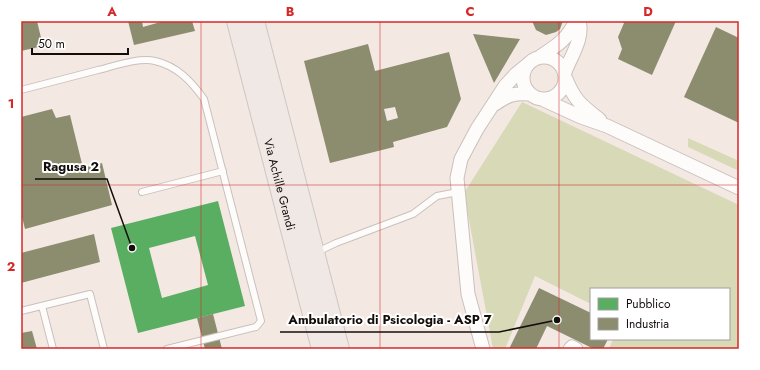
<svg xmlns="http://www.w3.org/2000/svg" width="760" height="370" font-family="Jost,sans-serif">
  <rect width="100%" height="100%" fill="#f4e8e3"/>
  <path fill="#d7d9b7" d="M 522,102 L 739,205 L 739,349 L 609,349 L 613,339 L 729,339 L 729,289 L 591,289 L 591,304 L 535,276 L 505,349 L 493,349 L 464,193 Z
    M 688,138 L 739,161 L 739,171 L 688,147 Z"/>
  <path fill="#5aae61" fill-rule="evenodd" d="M 218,201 L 245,306 L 138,333 L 111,228 ZM 195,236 L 208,285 L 162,298 L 149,248 Z"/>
  <path fill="#8c8c6e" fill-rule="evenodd" d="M 21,21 L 37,21 L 43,46 L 21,51 Z
    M 128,21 L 142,21 L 143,27 L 164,21 L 192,21 L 195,31 L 134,45 Z
    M 532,21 L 563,21 L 560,29 L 556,32 L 546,35 L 536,30 Z
    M 621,21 L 676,21 L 652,75 L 618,59 L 622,49 L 618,37 L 624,23 Z
    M 716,27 L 739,38 L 739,123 L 684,97 Z
    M 473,34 L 520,39 L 494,83 Z
    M 368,44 L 375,71 L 449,52 L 461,99 L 447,127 L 393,142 L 394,147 L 330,163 L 304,61 ZM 395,107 L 398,118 L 387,121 L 384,109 Z
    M 52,109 L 56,118 L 70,115 L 83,168 L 102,163 L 112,205 L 25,229 L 21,213 L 21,117 Z
    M 94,234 L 100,262 L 21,283 L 21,253 Z
    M 539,288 L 591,313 L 591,339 L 608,339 L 603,349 L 594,349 L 547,326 L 536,349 L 509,349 Z
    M 213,314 L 222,349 L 205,349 L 197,318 Z
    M 32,331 L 37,349 L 21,349 L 21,333 Z"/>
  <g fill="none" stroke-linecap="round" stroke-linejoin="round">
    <defs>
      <path id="service" d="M 21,90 C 47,83 72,77 98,70 C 114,66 139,57 155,61 C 177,66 191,81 204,99 L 261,321 L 256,327 L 167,349
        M 142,192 L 223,171
        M 317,252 L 336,243 L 413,214 L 437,196 L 458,192
        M 42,306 L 53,349
        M 21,311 L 90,294 L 104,349"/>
      <path id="minor" d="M523 78a21 21 0 1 1 42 0a21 21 0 1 1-42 0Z
        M 538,58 C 557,45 565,42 576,21
        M 565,72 C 571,56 584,38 579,21
        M 566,79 C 575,101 581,105 600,120
        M 544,100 L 581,117 L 607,126 L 739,188
        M 495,104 C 508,95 513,93 529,94
        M 483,349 L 468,294 L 457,178 L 461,159 L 477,129 L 505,86 L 516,74 L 527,65
        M 570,349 L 572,347 L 576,349"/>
      <g id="primary">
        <path id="s1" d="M 237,21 L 322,349"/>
        <path d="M 254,21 L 339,349"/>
      </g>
    </defs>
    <use href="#service" stroke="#c9c0bc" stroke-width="8"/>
    <use href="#minor" stroke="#c9c0bc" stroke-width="15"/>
    <use href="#primary" stroke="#ccc7c4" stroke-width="22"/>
    <use href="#service" stroke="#fdfcfb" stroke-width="6"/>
    <use href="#minor" stroke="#fdfcfb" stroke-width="13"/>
    <use href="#primary" stroke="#efe8e4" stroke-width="20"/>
  </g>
  <path fill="none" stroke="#d62828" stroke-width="1" stroke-opacity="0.55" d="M 201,21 L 201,349M 380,21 L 380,349M 559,21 L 559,349M 21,185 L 739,185"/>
  <g text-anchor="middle" stroke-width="4" stroke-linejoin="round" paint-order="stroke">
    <g font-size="12" fill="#140e0b" stroke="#fff">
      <text dy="4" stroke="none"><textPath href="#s1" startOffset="169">Via Achille Grandi</textPath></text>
    </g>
  </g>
  <path fill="none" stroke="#140e0b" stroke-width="1.5" d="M132 248L107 179H35M557 320L499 332H280"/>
  <g fill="#140e0b" stroke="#fff" stroke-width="1.5">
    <circle cx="132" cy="248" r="4"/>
    <circle cx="557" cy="320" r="4"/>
  </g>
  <g font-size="13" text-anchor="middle" font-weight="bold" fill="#140e0b" stroke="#fff" stroke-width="4" stroke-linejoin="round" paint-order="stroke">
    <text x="71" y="171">Ragusa 2</text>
    <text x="390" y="324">Ambulatorio di Psicologia - ASP 7</text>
  </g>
  <rect width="760" height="370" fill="none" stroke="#ffffff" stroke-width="44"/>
  <rect x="590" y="288" width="140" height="52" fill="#ffffff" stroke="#a19f9d"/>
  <rect x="598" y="298" width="20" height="12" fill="#5aae61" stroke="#a19f9d"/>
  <text x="626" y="308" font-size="12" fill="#140e0b">Pubblico</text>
  <rect x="598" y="318" width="20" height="12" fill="#8c8c6e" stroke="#a19f9d"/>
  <text x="626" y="328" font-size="12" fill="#140e0b">Industria</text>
  <path d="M32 48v6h96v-6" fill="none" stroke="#140e0b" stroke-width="2"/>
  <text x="38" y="48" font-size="12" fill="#140e0b" stroke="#ffffff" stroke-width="3" paint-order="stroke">50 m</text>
  <rect x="22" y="22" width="716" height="326" fill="none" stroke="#d62828" stroke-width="1.5"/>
  <g font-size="13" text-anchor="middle" font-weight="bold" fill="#d62828">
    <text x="112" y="16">A</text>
    <text x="290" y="16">B</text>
    <text x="470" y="16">C</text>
    <text x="648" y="16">D</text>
    <text x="11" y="108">1</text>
    <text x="11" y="271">2</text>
  </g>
</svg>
